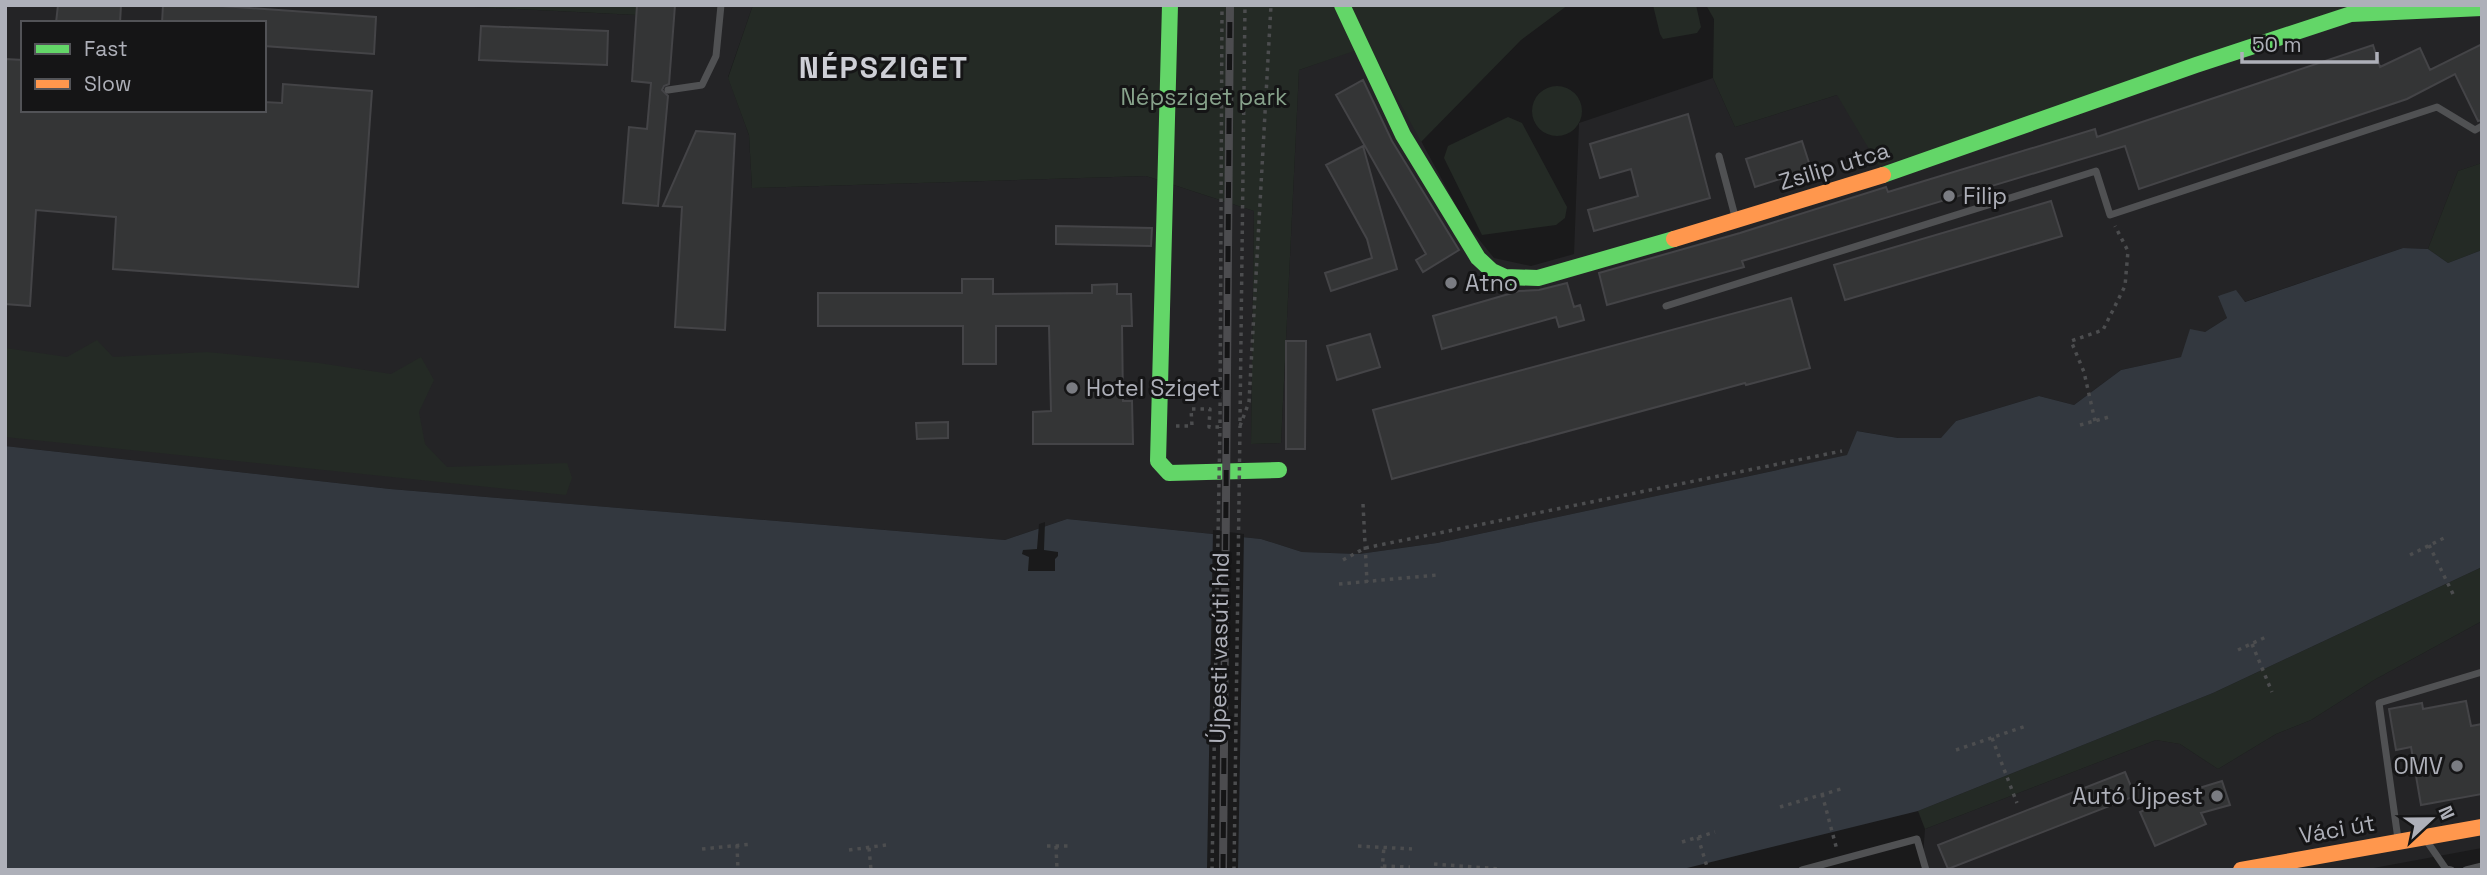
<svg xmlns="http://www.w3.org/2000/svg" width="2487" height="875" font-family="'Space Grotesk',sans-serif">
  <rect width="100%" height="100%" fill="#1a1a1b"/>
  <path fill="#242426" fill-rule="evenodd" d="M 5,5 L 436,5 L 636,15 L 637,5 L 753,5 L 728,77 L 749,135 L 752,188 L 1146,176 L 1254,211 L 1251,444 L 1281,443 L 1299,70 L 1369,45 L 1465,222 L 1494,258 L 1531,266 L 1574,254 L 1579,123 L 1713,78 L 1735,127 L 1837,95 L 2351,14 L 2482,8 L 2482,163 L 2458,171 L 2428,249 L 2403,248 L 2244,302 L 2219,295 L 2227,318 L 2205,332 L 2181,357 L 2121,370 L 2074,405 L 2039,396 L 1956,421 L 1942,438 L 1898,438 L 1858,431 L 1848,455 L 1437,543 L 1359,554 L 1302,552 L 1261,539 L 1067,519 L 1005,540 L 390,489 L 5,446 ZM 23,23 L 264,23 L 264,110 L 23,110 Z
    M 2482,621 L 2482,848 L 2363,870 L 1922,870 L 1925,829 L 2156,740 L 2180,744 L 2218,769 L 2276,734 L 2311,720 L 2374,680 Z"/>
  <path fill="#242a25" d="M 436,5 L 637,5 L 637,15 Z
    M 753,5 L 1568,5 L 1521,40 L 1421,142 L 1369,46 L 1299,70 L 1281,443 L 1251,444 L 1254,211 L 1146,176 L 752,188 L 749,135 L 728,78 Z
    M 1653,5 L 1696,5 L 1701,27 L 1697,33 L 1663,39 L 1660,34 Z
    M 1706,5 L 2482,5 L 2351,14 L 2065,112 L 1879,166 L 1837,95 L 1735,127 L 1713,78 L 1714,19 Z
    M1532 111a25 25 0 1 1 50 0a25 25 0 1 1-50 0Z
    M 1508,117 L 1522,123 L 1567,207 L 1565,218 L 1556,225 L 1482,235 L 1444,158 L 1448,146 Z
    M 2482,163 L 2482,250 L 2448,263 L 2428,249 L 2458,171 Z
    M 97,340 L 113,357 L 207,352 L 319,363 L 391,374 L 421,357 L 434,380 L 419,412 L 425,444 L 447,467 L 567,463 L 572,478 L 566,495 L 5,437 L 5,348 L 67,357 Z
    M 2482,567 L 2482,621 L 2374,680 L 2311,720 L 2276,734 L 2218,769 L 2180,744 L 2156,740 L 1925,829 L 1918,811 L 2213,693 Z"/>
  <path fill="#33383f" d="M 2403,248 L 2428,249 L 2448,263 L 2482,250 L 2482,567 L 2213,693 L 1918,811 L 1679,870 L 5,870 L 5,446 L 390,489 L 1005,540 L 1067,519 L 1261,539 L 1302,552 L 1359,554 L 1437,543 L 1847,455 L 1857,431 L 1898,438 L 1941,438 L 1956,421 L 2039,396 L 2074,405 L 2121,370 L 2181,357 L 2190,329 L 2205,332 L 2227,318 L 2218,296 L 2236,290 L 2245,302 Z"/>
  <path fill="#1a1a1b" d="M 1045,522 L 1044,550 L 1058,552 L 1058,556 L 1055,559 L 1055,571 L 1028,571 L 1029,557 L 1022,554 L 1023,550 L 1037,549 L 1039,524 Z
    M 1213,530 L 1244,534 L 1238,870 L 1207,870 Z"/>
  <path fill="#343536" stroke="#444447" stroke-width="2" d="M 58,5 L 121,5 L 120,23 L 56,23 Z
    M 163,5 L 208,5 L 376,17 L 374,54 L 264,46 L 264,23 L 162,23 Z
    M 637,5 L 675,5 L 669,84 L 664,86 L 662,90 L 668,96 L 658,206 L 623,203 L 629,127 L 647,129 L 651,83 L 632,81 Z
    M 481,26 L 608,31 L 607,65 L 479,60 Z
    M 2482,44 L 2482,120 L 2478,121 L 2455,74 L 2407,99 L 2139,189 L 2125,146 L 1742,261 L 1744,267 L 1607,305 L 1599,273 L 1740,233 L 1886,187 L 1888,192 L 2095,129 L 2097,137 L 2373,45 L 2380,67 L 2420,48 L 2430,70 Z
    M 5,59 L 23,60 L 23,110 L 264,110 L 264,102 L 282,103 L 283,84 L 372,91 L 358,287 L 113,269 L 116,217 L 36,210 L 30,306 L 5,304 Z
    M 1363,80 L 1392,141 L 1459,250 L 1423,272 L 1416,260 L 1426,254 L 1336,95 Z
    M 1688,114 L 1710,198 L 1594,231 L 1588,210 L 1638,196 L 1631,169 L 1600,178 L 1590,144 Z
    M 696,131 L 735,134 L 725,330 L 675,327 L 682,207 L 663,206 Z
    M 1802,141 L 1811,169 L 1755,187 L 1746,159 Z
    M 1363,146 L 1397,269 L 1331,291 L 1325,273 L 1372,258 L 1367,239 L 1326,165 Z
    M 2051,201 L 2062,236 L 1845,300 L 1834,265 Z
    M 1056,226 L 1152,228 L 1151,246 L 1056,244 Z
    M 962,279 L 993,279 L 993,294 L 1092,293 L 1092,285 L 1117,284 L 1117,294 L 1131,294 L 1132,326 L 1122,326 L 1123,401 L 1132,401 L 1133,444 L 1033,444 L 1033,412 L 1051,411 L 1049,326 L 996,326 L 996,364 L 963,364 L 963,326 L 818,326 L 818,293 L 962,293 Z
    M 1567,283 L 1574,307 L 1580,305 L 1584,320 L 1559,327 L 1556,317 L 1442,349 L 1433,316 L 1519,291 L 1539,290 Z
    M 1791,298 L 1810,368 L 1746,385 L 1745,383 L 1392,479 L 1373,410 Z
    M 1370,334 L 1380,367 L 1337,380 L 1327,346 Z
    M 1286,341 L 1306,341 L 1305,449 L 1286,449 Z
    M 948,422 L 948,438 L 917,439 L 916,423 Z
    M 2466,701 L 2471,726 L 2482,724 L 2482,794 L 2421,805 L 2411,747 L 2396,750 L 2389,709 L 2422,703 L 2423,709 Z
    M 2125,772 L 2135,796 L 1948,869 L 1938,845 Z
    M 2222,781 L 2230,805 L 2201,813 L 2206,824 L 2155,846 L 2140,812 L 2186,792 Z"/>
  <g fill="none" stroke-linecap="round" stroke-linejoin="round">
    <path stroke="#4c4d4f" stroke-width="3.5" stroke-dasharray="3.5 5" stroke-linecap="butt" d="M 1240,421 L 1245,5
      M 2095,421 L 2084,372 L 2071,341 L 2103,330 L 2125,286 L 2128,251 L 2115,226
      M 2080,425 L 2109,417
      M 1176,426 L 1192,426 L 1191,409 L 1210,409 L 1209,427 L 1220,427 L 1222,5
      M 1240,426 L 1249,402 L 1271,5
      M 1363,504 L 1367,582
      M 2429,545 L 2453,594
      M 2410,555 L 2446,537
      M 1343,560 L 1365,548 L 1842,451
      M 1339,584 L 1437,575
      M 2252,644 L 2272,692
      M 2238,650 L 2268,636
      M 1992,738 L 2017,803
      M 1956,750 L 2026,726
      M 1822,794 L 1837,850
      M 1780,807 L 1841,789
      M 1698,837 L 1708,870
      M 1682,842 L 1715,832
      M 737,845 L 738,870
      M 1047,846 L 1068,846
      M 1056,846 L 1057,870
      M 1358,846 L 1412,849
      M 869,848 L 871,870
      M 702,849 L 752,844
      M 849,850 L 886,845
      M 1434,864 L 1500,869
      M 1383,866 L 1410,867
      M 1382,870 L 1384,847"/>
    <path stroke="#505153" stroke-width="7" d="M 668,90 L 702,85 L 716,56 L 721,5
      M 1719,156 L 1736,220
      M 1666,306 L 2096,171 L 2110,215 L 2437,107 L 2475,130 L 2482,126
      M 2398,839 L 2379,703 L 2482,672
      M 2426,840 L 2446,869 L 2451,870
      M 1802,870 L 1917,839 L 1926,870
      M 2466,870 L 2482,866"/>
    <path stroke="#63d668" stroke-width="16" d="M 1170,5 L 1158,461 L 1169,473 L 1279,470
      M 1342,5 L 1403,135 L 1478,258 L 1492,271 L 1505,277 L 1538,278 L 1674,239
      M 1883,175 L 2196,65 L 2351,14 L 2482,8"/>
    <path stroke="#ff974d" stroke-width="16" d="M 1674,239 L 1883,175
      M 2241,870 L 2482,827"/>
    <defs>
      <path id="rail" d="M 1223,870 L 1230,5"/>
    </defs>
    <use href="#rail" stroke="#4c4c4f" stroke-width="8"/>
    <use href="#rail" stroke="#151516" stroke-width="5" stroke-dasharray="16" stroke-linecap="butt"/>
    <path stroke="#4c4d4f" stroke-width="3.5" stroke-dasharray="3.5 5" stroke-linecap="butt" d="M 1212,870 L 1220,427
      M 1234,870 L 1240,426"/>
  </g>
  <g fill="#7a7c82" stroke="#151516" stroke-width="2.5">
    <circle cx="1949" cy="196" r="7"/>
    <circle cx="1451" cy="283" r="7"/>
    <circle cx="1072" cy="388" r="7"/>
    <circle cx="2457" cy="766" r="7"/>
    <circle cx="2217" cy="796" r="7"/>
  </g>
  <g text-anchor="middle" stroke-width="6" stroke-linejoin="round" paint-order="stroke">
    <g font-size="23" fill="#87a28b" stroke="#151516">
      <text x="1204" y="105">Népsziget park</text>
    </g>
    <g font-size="23" fill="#aeb0b9" stroke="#151516">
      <text transform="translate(1834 166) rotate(-17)" y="8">Zsilip utca</text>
      <text transform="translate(1219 648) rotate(-89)" y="8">Újpesti vasúti híd</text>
      <text transform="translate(2337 829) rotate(-10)" y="8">Váci út</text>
    </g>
    <g font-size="23" fill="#aeb0b9" stroke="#151516" text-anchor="start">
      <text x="1963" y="204">Filip</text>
      <text x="1465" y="291">Atno</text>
      <text x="1086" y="396">Hotel Sziget</text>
      <text x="2443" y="774" text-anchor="end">OMV</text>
      <text x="2203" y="804" text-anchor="end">Autó Újpest</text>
    </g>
    <g font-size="30" font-weight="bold" letter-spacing="2" fill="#cecfd6" stroke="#151516">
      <text x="884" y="78">NÉPSZIGET</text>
    </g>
  </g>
  <rect width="2487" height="875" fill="none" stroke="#aeb0b9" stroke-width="14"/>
  <rect x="21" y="21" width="245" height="91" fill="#151516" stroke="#525357" stroke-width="2"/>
  <rect x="35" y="44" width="35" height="10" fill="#63d668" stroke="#525357" stroke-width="2"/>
  <text x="84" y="56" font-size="21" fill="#aeb0b9">Fast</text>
  <rect x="35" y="79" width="35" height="10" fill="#ff974d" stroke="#525357" stroke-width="2"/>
  <text x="84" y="91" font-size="21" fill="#aeb0b9">Slow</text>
  <g transform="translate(2431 819) rotate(68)" stroke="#151516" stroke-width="5" paint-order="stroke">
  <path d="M0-5L12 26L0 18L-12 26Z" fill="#aeb0b9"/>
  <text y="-10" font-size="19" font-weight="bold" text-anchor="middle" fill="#aeb0b9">N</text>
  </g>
  <path d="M2242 52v10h135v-10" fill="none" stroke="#aeb0b9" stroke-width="3.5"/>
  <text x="2252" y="52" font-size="21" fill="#aeb0b9" stroke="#151516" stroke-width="5" paint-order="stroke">50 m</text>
</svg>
